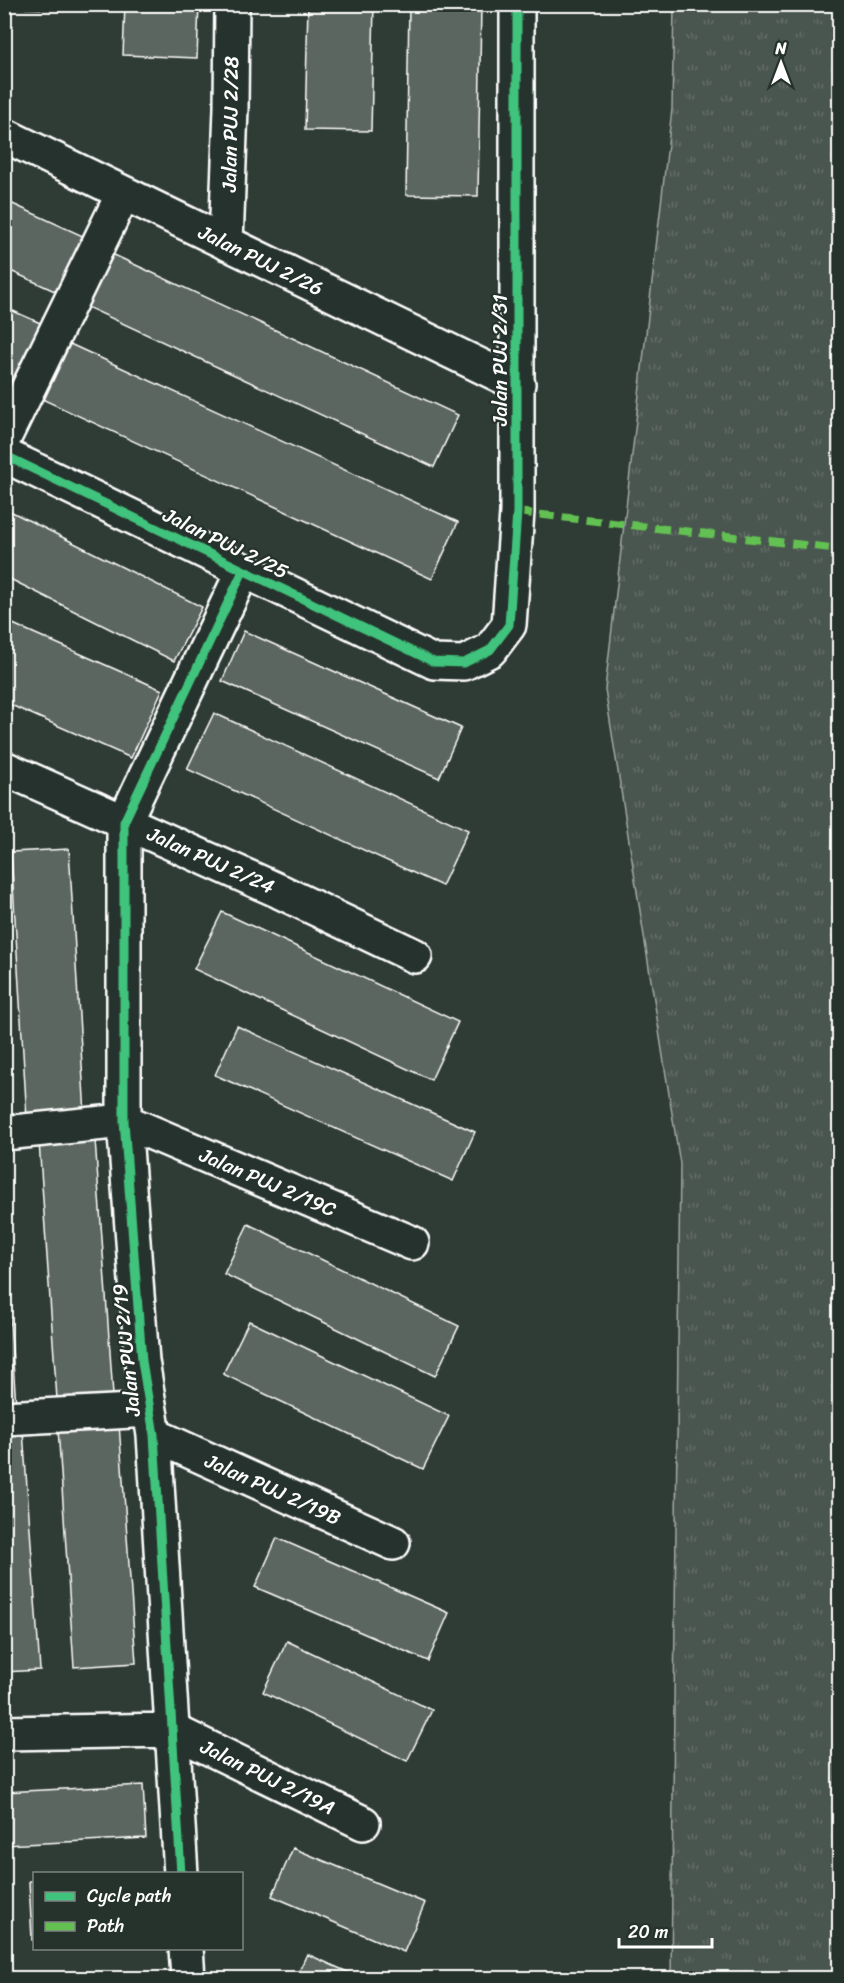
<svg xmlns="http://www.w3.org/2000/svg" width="844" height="1983" font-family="Sriracha,sans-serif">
  <defs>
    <pattern id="grass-tufts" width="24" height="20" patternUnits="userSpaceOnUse" patternTransform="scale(1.5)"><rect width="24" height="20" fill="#4a544f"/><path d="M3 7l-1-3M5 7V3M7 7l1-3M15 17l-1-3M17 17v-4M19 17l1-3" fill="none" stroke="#656e69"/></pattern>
  </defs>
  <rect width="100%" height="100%" fill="#2f3b35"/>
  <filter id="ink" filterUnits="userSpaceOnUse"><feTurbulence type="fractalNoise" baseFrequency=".0167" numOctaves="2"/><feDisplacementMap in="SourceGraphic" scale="12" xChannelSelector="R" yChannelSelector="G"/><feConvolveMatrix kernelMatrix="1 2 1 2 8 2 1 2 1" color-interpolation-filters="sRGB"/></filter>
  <g filter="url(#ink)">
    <path fill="url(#grass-tufts)" stroke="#a4aaa7" stroke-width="1.5" d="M 674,5 L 839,5 L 839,1978 L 671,1978 L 680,1164 L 605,689 L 672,109 Z"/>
    <path fill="#5b6661" stroke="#fff" stroke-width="1.5" d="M 26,4 L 86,4 L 86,10 L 26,8 Z
      M 125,4 L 199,4 L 197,58 L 123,55 Z
      M 308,4 L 374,4 L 371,131 L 305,130 Z
      M 409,4 L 481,4 L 478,196 L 406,195 Z
      M 4,200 L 85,237 L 59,293 L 4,268 Z
      M 112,254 L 458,415 L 434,467 L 87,307 Z
      M 4,307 L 47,326 L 20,387 L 4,380 Z
      M 70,344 L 458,522 L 432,579 L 44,400 Z
      M 4,508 L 202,607 L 174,661 L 4,576 Z
      M 4,620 L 162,690 L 131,758 L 4,702 Z
      M 244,631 L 461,728 L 439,778 L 222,681 Z
      M 214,713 L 468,830 L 442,886 L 187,769 Z
      M 69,849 L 85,1115 L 27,1119 L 11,852 Z
      M 222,912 L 458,1022 L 431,1080 L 194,969 Z
      M 237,1026 L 475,1132 L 453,1181 L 215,1075 Z
      M 95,1139 L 113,1395 L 57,1399 L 39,1142 Z
      M 248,1224 L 459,1326 L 435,1376 L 224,1274 Z
      M 4,1234 L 16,1405 L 4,1405 Z
      M 249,1321 L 449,1416 L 423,1469 L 223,1374 Z
      M 119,1424 L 136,1663 L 74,1667 L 58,1428 Z
      M 23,1431 L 40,1670 L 4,1672 L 4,1432 Z
      M 277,1538 L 449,1613 L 428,1661 L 255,1587 Z
      M 287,1641 L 432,1710 L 407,1761 L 263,1692 Z
      M 143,1785 L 146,1838 L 4,1845 L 4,1792 Z
      M 293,1848 L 425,1903 L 404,1952 L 272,1896 Z
      M 29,1881 L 34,1881 L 34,1940 L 32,1940 Z
      M 307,1954 L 361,1978 L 296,1978 Z"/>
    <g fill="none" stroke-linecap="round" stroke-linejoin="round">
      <defs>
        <path id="minor" d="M 4,135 L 518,384
          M 226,243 L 231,108 L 232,4
          M 4,438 L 123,194
          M 4,455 L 434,662 L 464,663 L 490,650 L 509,625 L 517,512 L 517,4
          M 4,768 L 279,891 L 415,956
          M 4,1133 L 124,1121 L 412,1243
          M 4,1418 L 150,1410
          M 154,1435 L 393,1543
          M 4,1733 L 172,1730 L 363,1823
          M 181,1874 L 154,1435 L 142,1361 L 124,1121 L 124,822 L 243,571
          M 186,1948 L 188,1978"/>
      </defs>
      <use href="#minor" stroke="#fff" stroke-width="38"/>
      <use href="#minor" stroke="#26332d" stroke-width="33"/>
      <path stroke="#63c152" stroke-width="8" stroke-dasharray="15 8" stroke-linecap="butt" d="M 517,512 L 840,549"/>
      <defs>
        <path id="cycleway" d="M 4,455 L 434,662 L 464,663 L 490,650 L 509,625 L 517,512 L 517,4
          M 181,1874 L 154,1435 L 142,1361 L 124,1121 L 124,822 L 243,571"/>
      </defs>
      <use href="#cycleway" stroke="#26332d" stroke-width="13"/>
      <use href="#cycleway" stroke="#40c37c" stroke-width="9"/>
    </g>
  </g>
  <g text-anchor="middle" stroke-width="4.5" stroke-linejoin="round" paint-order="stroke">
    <g font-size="20" fill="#fff" stroke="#26332d">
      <text transform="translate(230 124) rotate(-89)" y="7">Jalan PUJ 2/28</text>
      <text transform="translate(261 260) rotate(26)" y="7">Jalan PUJ 2/26</text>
      <text transform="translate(500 360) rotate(-90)" y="7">Jalan PUJ 2/31</text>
      <text transform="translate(226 543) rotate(26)" y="7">Jalan PUJ 2/25</text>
      <text transform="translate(211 860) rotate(24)" y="7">Jalan PUJ 2/24</text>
      <text transform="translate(268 1182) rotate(23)" y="7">Jalan PUJ 2/19C</text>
      <text transform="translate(126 1350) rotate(-96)" y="7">Jalan PUJ 2/19</text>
      <text transform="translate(273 1489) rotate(24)" y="7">Jalan PUJ 2/19B</text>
      <text transform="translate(268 1777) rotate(26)" y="7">Jalan PUJ 2/19A</text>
    </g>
  </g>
  <rect width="844" height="1983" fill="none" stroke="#26332d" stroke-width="24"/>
  <rect x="12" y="12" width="820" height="1959" fill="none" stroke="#fff" stroke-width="2" filter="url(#ink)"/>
  <rect x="33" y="1872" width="210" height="78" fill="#26332d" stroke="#7d8581" stroke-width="1.5"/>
  <rect x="45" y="1892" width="30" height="9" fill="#40c37c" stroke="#7d8581" stroke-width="1.5"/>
  <text x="87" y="1902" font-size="18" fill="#ffffff">Cycle path</text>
  <rect x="45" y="1922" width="30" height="9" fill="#63c152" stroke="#7d8581" stroke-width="1.5"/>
  <text x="87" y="1932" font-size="18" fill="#ffffff">Path</text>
  <g transform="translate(781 63)" stroke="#26332d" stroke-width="4.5" paint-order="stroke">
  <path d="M0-4.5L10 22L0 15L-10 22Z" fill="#ffffff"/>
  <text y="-9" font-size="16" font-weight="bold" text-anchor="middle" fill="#ffffff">N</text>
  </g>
  <path d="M619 1938v9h93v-9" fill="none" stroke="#ffffff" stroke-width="3"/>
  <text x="628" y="1938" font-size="18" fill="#ffffff" stroke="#26332d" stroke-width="4.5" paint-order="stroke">20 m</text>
</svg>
